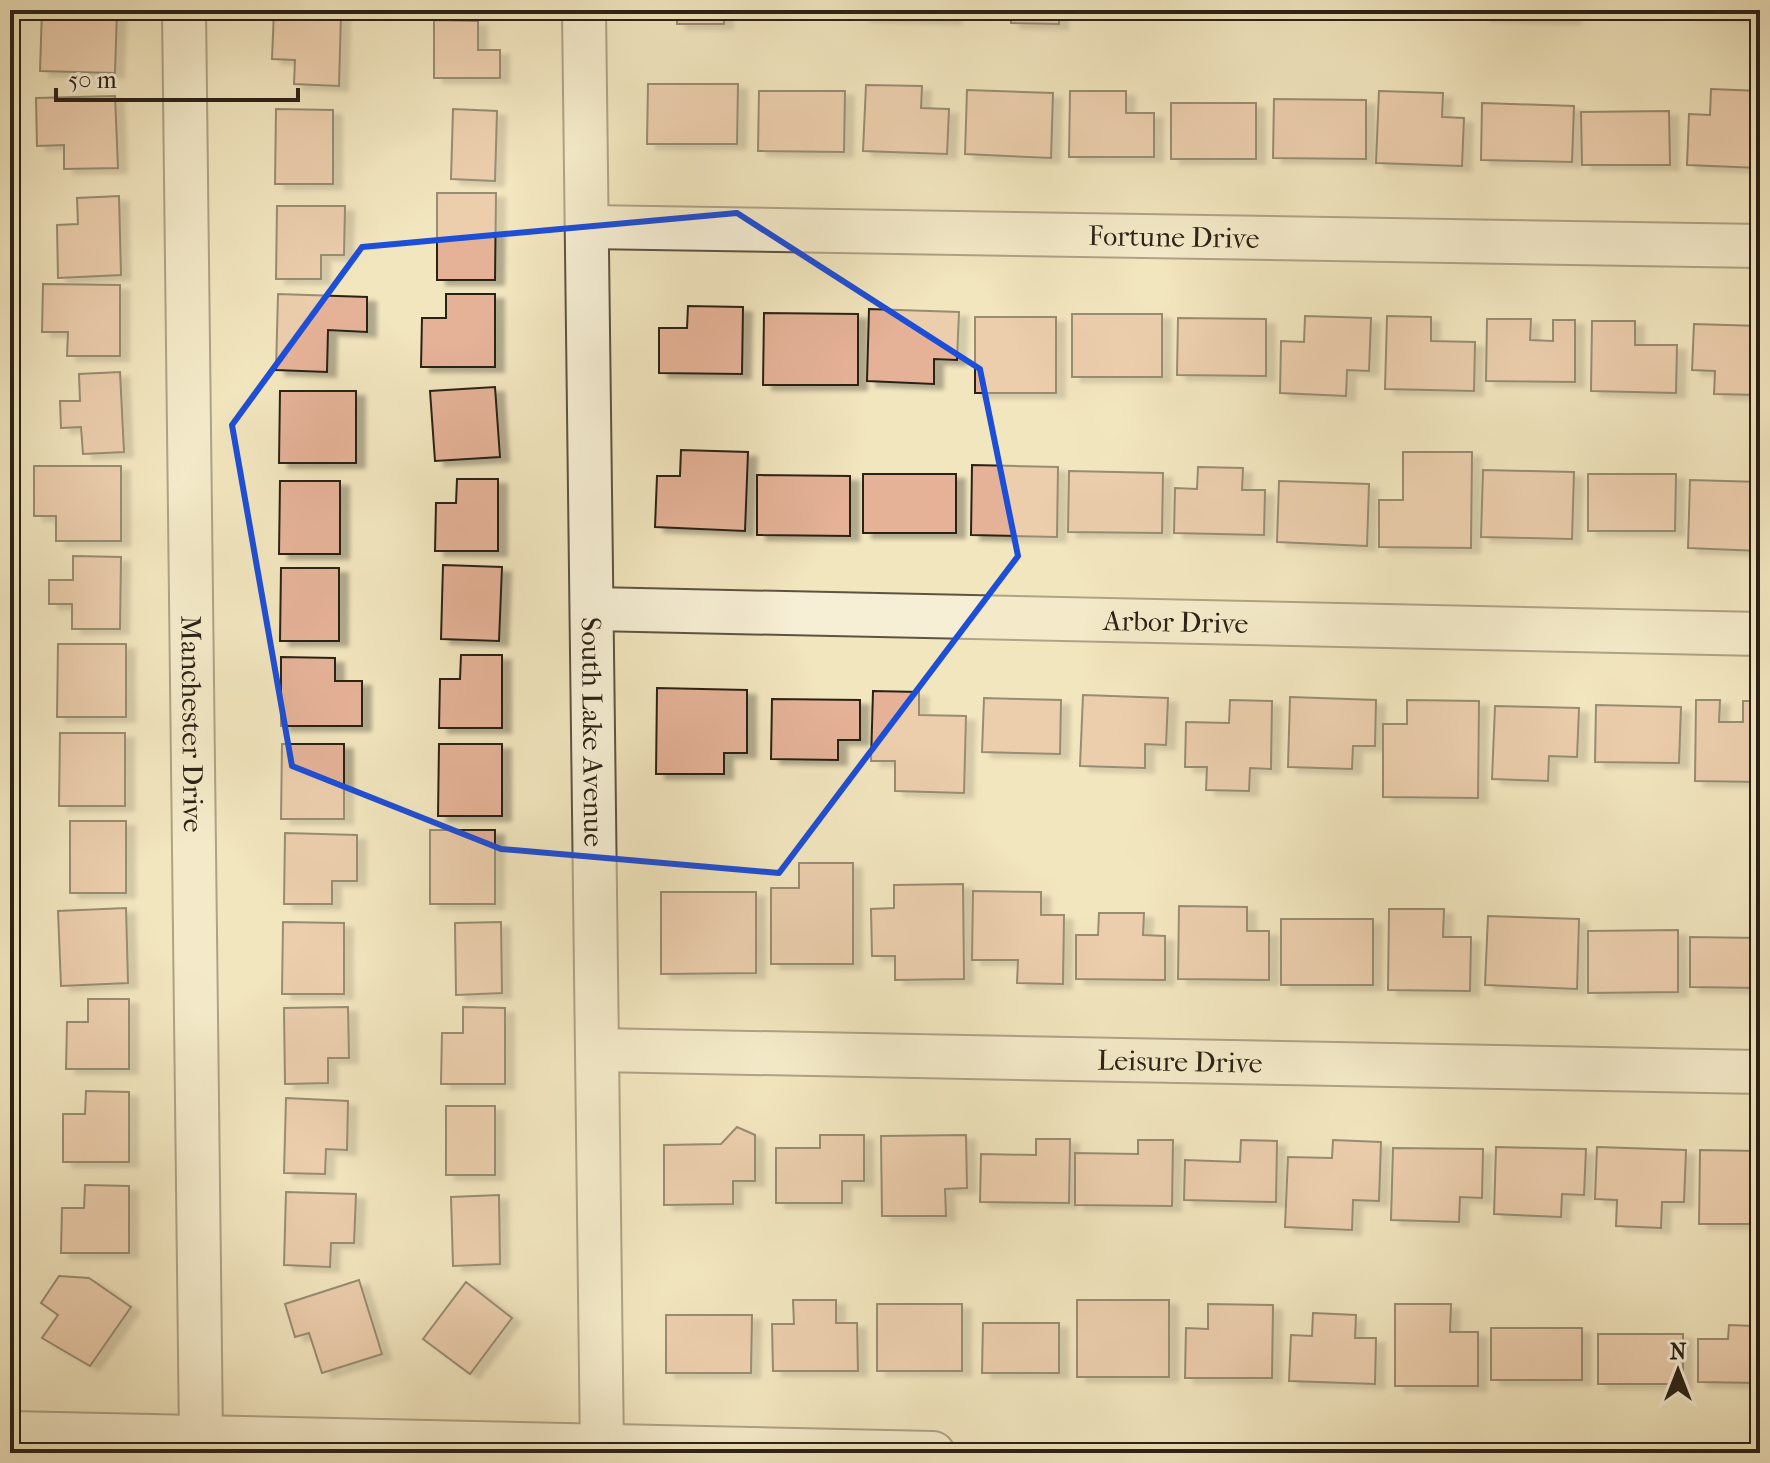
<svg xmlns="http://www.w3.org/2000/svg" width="1770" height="1463" font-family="'IM FELL French Canon',serif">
  <defs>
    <filter id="shadow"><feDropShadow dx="9" dy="5" stdDeviation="2" flood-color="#0004"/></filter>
  </defs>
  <rect width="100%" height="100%" fill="#f2e6bf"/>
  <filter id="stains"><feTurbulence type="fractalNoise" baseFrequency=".0025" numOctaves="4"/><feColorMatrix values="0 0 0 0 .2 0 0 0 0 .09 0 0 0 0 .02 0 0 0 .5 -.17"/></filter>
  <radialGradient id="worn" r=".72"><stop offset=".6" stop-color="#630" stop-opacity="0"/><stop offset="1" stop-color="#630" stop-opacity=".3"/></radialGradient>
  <path fill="#e5b297" stroke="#2b2217" stroke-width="2" filter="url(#shadow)" d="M 42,10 L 117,10 L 115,73 L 40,71 Z
    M 677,10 L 724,10 L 724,24 L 677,24 Z
    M 861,10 L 952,10 L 952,19 L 861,16 Z
    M 1011,10 L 1059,10 L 1059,24 L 1011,23 Z
    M 1482,10 L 1572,10 L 1572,19 L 1481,16 Z
    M 1586,10 L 1654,10 L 1654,14 L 1586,12 Z
    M 1688,10 L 1760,10 L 1760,16 L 1688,14 Z
    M 274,11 L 341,14 L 339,86 L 294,84 L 295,60 L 272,59 Z
    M 434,20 L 478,21 L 478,50 L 500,50 L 500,78 L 434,78 Z
    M 648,84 L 738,84 L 737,144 L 647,144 Z
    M 866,85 L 922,86 L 921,108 L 949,109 L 947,154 L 863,151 Z
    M 1711,89 L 1760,91 L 1760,168 L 1687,165 L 1689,114 L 1710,115 Z
    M 967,90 L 1053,93 L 1051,158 L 965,154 Z
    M 759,91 L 845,91 L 844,152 L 758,151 Z
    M 1070,91 L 1126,91 L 1126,113 L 1154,113 L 1154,157 L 1069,157 Z
    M 1379,91 L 1443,93 L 1442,117 L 1464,118 L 1462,166 L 1376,163 Z
    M 115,96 L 118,168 L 64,169 L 64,145 L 37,146 L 36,98 Z
    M 1274,99 L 1366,100 L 1366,159 L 1273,158 Z
    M 1171,103 L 1256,103 L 1256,159 L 1171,159 Z
    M 1482,103 L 1574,106 L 1572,162 L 1481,160 Z
    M 276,109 L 333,110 L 333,184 L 275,184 Z
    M 453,109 L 497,111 L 495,181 L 451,179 Z
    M 1669,111 L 1670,165 L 1582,165 L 1581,112 Z
    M 437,193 L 496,193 L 495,280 L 437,280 Z
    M 119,196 L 121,275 L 58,278 L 57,225 L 78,224 L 77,198 Z
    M 277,206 L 345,206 L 344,255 L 321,255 L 321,279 L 276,279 Z
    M 43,284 L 120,285 L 120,356 L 67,356 L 68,332 L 42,332 Z
    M 278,294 L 367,297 L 367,332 L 328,330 L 327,372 L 276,370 Z
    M 446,294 L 495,294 L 495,367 L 421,367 L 422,318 L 446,318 Z
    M 688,306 L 743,307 L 742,374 L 659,373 L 659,328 L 687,328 Z
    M 869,309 L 959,312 L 957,360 L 934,359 L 934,384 L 867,381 Z
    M 764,313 L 858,314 L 858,385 L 763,385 Z
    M 1072,314 L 1162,314 L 1162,377 L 1072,377 Z
    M 1305,316 L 1371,318 L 1369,371 L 1347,370 L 1346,396 L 1280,393 L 1281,341 L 1304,342 Z
    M 1387,316 L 1431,317 L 1431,341 L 1475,342 L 1474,391 L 1385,389 Z
    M 975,317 L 1056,317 L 1056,393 L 975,393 Z
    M 1178,318 L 1266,319 L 1266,376 L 1177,375 Z
    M 1487,319 L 1531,319 L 1530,340 L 1553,341 L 1553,320 L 1575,320 L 1575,382 L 1486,381 Z
    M 1592,321 L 1635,321 L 1635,345 L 1677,345 L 1676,393 L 1591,391 Z
    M 1694,324 L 1760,326 L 1760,395 L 1714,394 L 1715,371 L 1692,370 Z
    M 120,372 L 124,452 L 83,454 L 81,427 L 61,428 L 60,401 L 80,401 L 79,374 Z
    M 495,387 L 500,457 L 435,461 L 430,391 Z
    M 280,391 L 356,391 L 356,463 L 279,463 Z
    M 681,450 L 748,452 L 745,531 L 655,527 L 657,476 L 680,476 Z
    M 1403,452 L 1472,452 L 1471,548 L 1379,547 L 1379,500 L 1403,500 Z
    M 972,465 L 1058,467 L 1057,537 L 971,535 Z
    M 34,466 L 121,466 L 121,541 L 56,541 L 56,516 L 34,516 Z
    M 1198,467 L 1243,468 L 1242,490 L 1265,490 L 1264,535 L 1174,533 L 1175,488 L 1197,489 Z
    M 1483,470 L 1574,472 L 1572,539 L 1481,537 Z
    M 1069,471 L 1163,473 L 1162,533 L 1068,532 Z
    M 863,474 L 956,474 L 956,533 L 863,533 Z
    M 1588,474 L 1676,474 L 1675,531 L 1588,531 Z
    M 757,475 L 850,476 L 850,536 L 757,535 Z
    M 457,479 L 498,479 L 498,551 L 435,551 L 436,503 L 456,503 Z
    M 1690,480 L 1760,482 L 1760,551 L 1688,548 Z
    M 280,481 L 340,481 L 340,554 L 279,554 Z
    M 1279,481 L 1369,484 L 1367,546 L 1277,542 Z
    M 73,556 L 121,557 L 120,629 L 72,629 L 72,604 L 49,604 L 49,580 L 73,580 Z
    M 443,565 L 502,567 L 499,641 L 441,639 Z
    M 281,568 L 339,568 L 339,641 L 280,641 Z
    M 58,644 L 126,644 L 126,717 L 57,717 Z
    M 461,655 L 502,655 L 502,728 L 439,728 L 440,679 L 460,679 Z
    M 281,657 L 335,658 L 335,681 L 362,681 L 362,726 L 281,726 Z
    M 657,688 L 747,690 L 747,753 L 724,753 L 724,774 L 656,774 Z
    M 873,691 L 919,692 L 919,715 L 966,716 L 964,793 L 895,791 L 895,761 L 871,761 Z
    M 1083,695 L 1168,698 L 1166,745 L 1145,744 L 1145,768 L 1080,766 Z
    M 1290,697 L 1376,700 L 1375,746 L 1353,746 L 1352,769 L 1288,767 Z
    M 984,698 L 1061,700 L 1060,754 L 982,752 Z
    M 772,699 L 860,700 L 860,740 L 838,740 L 838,760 L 771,759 Z
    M 1230,700 L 1272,701 L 1271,769 L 1250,768 L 1249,791 L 1206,790 L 1207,767 L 1185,767 L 1186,722 L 1229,723 Z
    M 1407,700 L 1479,701 L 1478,798 L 1383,797 L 1383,724 L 1407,724 Z
    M 1696,700 L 1720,700 L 1719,722 L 1743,722 L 1743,701 L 1760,701 L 1760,782 L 1695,781 Z
    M 1596,705 L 1681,707 L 1679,763 L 1595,762 Z
    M 1495,706 L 1579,708 L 1577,757 L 1549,756 L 1548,781 L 1492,779 Z
    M 60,733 L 125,733 L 125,806 L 59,806 Z
    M 282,744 L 344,744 L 344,819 L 281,819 Z
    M 439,744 L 502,744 L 502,816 L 438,816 Z
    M 70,821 L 126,821 L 126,893 L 70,893 Z
    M 430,830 L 495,830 L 495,904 L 430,904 Z
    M 285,833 L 357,835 L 357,881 L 332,881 L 332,904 L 284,904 Z
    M 799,863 L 853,863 L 853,964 L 771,964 L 771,888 L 799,888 Z
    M 963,884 L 964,979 L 895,980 L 895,956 L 872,956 L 871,909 L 894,908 L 894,885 Z
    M 973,891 L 1041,892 L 1041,915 L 1064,915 L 1063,984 L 1017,983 L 1018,960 L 972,960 Z
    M 661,892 L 756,892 L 756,973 L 661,974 Z
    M 1179,906 L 1247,907 L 1247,931 L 1269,931 L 1269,980 L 1178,979 Z
    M 126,908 L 128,983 L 61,986 L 58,911 Z
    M 1389,909 L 1444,909 L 1443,937 L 1471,937 L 1470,991 L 1388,990 Z
    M 1099,913 L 1144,913 L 1143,935 L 1165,936 L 1165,980 L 1076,979 L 1076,935 L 1098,935 Z
    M 1488,916 L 1579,919 L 1577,989 L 1485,985 Z
    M 1281,919 L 1373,919 L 1373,985 L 1281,985 Z
    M 283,922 L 344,923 L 344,994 L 282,994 Z
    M 501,922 L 502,993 L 456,995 L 455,923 Z
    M 1678,930 L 1678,992 L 1588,993 L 1588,931 Z
    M 1690,937 L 1760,938 L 1760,988 L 1690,987 Z
    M 88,999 L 129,999 L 129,1069 L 66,1069 L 67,1022 L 88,1022 Z
    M 348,1007 L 349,1058 L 328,1058 L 328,1083 L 285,1084 L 284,1008 Z
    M 463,1007 L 505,1008 L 505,1084 L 441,1084 L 442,1033 L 463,1033 Z
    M 86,1091 L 129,1092 L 129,1162 L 63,1162 L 63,1114 L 85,1114 Z
    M 286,1098 L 348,1101 L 347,1150 L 326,1149 L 325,1174 L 284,1173 Z
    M 446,1106 L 495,1106 L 495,1175 L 446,1175 Z
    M 737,1127 L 755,1135 L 755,1181 L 733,1181 L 733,1204 L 664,1205 L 664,1145 L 721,1144 Z
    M 820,1135 L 864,1135 L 864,1181 L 842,1181 L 842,1203 L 776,1203 L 776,1148 L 820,1148 Z
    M 966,1135 L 967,1188 L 945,1189 L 946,1216 L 882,1216 L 881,1136 Z
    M 1036,1139 L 1070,1139 L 1069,1203 L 980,1202 L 981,1154 L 1036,1155 Z
    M 1138,1140 L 1173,1140 L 1172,1206 L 1075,1205 L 1075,1153 L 1138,1154 Z
    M 1241,1140 L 1277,1141 L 1276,1202 L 1184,1200 L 1185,1160 L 1240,1162 Z
    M 1333,1140 L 1381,1142 L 1379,1201 L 1353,1200 L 1352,1230 L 1285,1227 L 1288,1157 L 1332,1158 Z
    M 1496,1147 L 1586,1149 L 1584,1195 L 1562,1194 L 1561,1217 L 1494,1214 Z
    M 1597,1147 L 1686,1150 L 1684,1202 L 1662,1202 L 1661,1228 L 1616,1226 L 1617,1200 L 1595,1199 Z
    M 1393,1148 L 1483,1149 L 1482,1198 L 1460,1197 L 1459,1222 L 1391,1220 Z
    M 1700,1150 L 1760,1151 L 1760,1224 L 1699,1224 Z
    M 85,1185 L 129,1186 L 129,1253 L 61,1253 L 62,1208 L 84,1208 Z
    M 286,1192 L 356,1194 L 354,1243 L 331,1243 L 330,1267 L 284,1265 Z
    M 499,1195 L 500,1264 L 453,1266 L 451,1197 Z
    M 59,1276 L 89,1278 L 131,1307 L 90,1366 L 42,1338 L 58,1315 L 41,1303 Z
    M 359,1280 L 382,1354 L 322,1373 L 309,1333 L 295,1337 L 285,1304 Z
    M 466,1282 L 512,1318 L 470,1374 L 423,1339 Z
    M 793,1300 L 836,1300 L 836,1323 L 857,1323 L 858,1371 L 773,1371 L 772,1324 L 794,1324 Z
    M 1077,1300 L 1169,1300 L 1169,1377 L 1077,1377 Z
    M 877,1304 L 962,1304 L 962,1371 L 877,1371 Z
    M 1208,1304 L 1273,1305 L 1272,1378 L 1185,1378 L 1186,1328 L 1208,1329 Z
    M 1395,1304 L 1451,1304 L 1450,1332 L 1478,1332 L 1478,1386 L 1395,1386 Z
    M 1754,1305 L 1760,1305 L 1760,1383 L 1698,1382 L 1698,1339 L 1728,1339 L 1729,1325 L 1754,1326 Z
    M 1313,1313 L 1356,1315 L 1355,1338 L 1376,1338 L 1375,1384 L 1289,1381 L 1291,1335 L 1312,1336 Z
    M 666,1315 L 752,1315 L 751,1373 L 666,1373 Z
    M 983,1323 L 1059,1323 L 1059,1373 L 982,1373 Z
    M 1491,1328 L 1582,1328 L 1582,1380 L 1491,1380 Z
    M 1598,1334 L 1683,1334 L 1683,1384 L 1598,1384 Z"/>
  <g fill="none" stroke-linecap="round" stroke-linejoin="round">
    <defs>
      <g id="minor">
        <path id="s1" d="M 184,10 L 201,1437"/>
        <path id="s2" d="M 584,10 L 602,1453"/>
        <path id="s3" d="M 588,227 L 1760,246"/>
        <path id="s4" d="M 594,609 L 1760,634"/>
        <path id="s5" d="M 598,1050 L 1760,1072"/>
        <path d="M 10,1433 L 933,1453"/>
      </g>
    </defs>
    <use href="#minor" stroke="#5d5341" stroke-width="46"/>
    <use href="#minor" stroke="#f7efd5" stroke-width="42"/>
  </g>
  <path d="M0 0H1770V1463H0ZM 737,213 L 980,369 L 1018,556 L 779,873 L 501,849 L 292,766 L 232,425 L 362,247 Z" fill="#f2e6bf" fill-opacity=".55" fill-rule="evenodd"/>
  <path fill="none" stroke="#1d4ed8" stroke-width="6" stroke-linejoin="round" d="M 737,213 L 980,369 L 1018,556 L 779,873 L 501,849 L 292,766 L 232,425 L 362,247 Z"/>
  <g text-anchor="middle" stroke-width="6" stroke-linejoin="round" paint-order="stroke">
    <g font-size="28" fill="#2b2217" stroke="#f7efd5">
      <text dy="10" stroke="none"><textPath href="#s3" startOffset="586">Fortune Drive</textPath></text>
      <text dy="10" stroke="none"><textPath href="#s4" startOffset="582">Arbor Drive</textPath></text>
      <text dy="10" stroke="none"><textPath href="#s1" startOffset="714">Manchester Drive</textPath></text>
      <text dy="10" stroke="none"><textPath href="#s2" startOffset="722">South Lake Avenue</textPath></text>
      <text dy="10" stroke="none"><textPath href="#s5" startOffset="582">Leisure Drive</textPath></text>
    </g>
  </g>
  <rect width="1770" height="1463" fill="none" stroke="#f2e6bf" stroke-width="40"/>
  <rect x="12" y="12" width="1746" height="1439" fill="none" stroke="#2b2217" stroke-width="4"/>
  <rect x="20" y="20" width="1730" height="1423" fill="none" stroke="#2b2217" stroke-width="2"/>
  <g transform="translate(1678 1371)" stroke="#f7efd5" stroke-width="6" paint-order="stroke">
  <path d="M0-6L14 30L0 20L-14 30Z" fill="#2b2217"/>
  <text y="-12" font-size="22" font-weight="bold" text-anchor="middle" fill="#2b2217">N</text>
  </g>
  <path d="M56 88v12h242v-12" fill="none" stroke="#2b2217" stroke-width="4"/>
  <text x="68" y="88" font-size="24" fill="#2b2217" stroke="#f7efd5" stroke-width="6" paint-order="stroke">50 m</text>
  <rect width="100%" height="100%" filter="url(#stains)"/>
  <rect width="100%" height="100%" fill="url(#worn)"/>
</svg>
